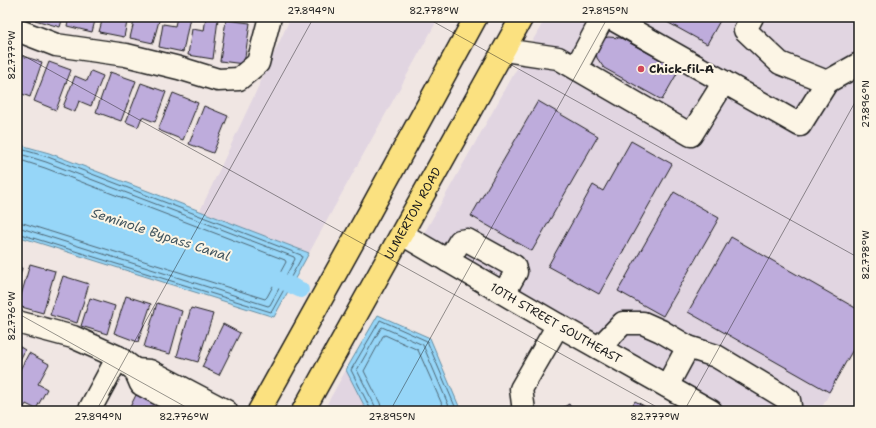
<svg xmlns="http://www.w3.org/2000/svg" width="876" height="428" font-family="'Shantell Sans',sans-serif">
  <rect width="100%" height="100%" fill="#f0e6e3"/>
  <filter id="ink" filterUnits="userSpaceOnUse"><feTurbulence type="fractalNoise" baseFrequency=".025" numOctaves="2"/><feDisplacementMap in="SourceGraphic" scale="8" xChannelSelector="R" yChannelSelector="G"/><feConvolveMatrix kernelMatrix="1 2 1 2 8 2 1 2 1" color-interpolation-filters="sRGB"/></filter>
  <g filter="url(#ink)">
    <path fill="#e1d5e1" d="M 291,17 L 439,17 L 309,253 L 200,211 Z
      M 546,17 L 859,17 L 859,338 L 820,411 L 727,411 L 562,318 L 422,237 Z
      M 346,370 L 367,411 L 323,411 Z"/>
    <path fill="#96d6f8" stroke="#658ca0" d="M 17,144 L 49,153 L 309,253 L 274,317 L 17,236 Z
      M 378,315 L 430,338 L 461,411 L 367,411 L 346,370 Z"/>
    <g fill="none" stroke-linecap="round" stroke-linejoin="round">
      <path stroke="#4d6674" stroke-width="1" d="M 17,148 L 48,157 L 301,255 L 302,257 L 272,311 L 271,312 L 17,233
        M 17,153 L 46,162 L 294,257 L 295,259 L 270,305 L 268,306 L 21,228 L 17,228
        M 17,159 L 45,168 L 285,260 L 286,262 L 267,297 L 265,299 L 23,223 L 17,222
        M 371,411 L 370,408 L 351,370 L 379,322 L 380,320 L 427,341 L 457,411
        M 376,411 L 375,406 L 357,370 L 381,328 L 382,327 L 423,345 L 451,411
        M 382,411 L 380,403 L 364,371 L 383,336 L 385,335 L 418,350 L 445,411"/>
      <path stroke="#96d6f8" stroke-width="16" d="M 271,276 L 301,290"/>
    </g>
    <path fill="#beacdc" stroke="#1c1c1c" d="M 36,17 L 63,17 L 60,27 L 35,20 Z
      M 69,17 L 96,17 L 92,32 L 67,26 Z
      M 103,17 L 128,17 L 124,37 L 99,32 Z
      M 135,17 L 160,17 L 153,43 L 130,38 Z
      M 177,17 L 190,17 L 183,52 L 159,47 L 163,24 L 175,26 Z
      M 206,17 L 218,19 L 213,59 L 188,55 L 192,29 L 204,31 Z
      M 658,17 L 722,17 L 707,44 Z
      M 226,20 L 250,23 L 244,64 L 220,61 Z
      M 608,37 L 621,38 L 679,70 L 662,100 L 604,68 L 597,58 L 595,46 L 599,40 Z
      M 19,55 L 42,62 L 30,97 L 17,92 L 17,62 Z
      M 49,62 L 71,70 L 56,110 L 34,101 Z
      M 91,71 L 103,76 L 91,106 L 79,101 L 75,112 L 63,107 L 75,76 L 87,81 Z
      M 110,72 L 136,81 L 121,121 L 96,112 Z
      M 141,83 L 166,92 L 155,122 L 142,117 L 138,127 L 126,122 Z
      M 173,93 L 198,103 L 183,140 L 158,130 Z
      M 538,101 L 598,136 L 532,251 L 471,216 Z
      M 204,106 L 228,116 L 213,153 L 189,144 Z
      M 631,141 L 672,164 L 599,294 L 548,266 L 593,185 L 603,191 Z
      M 674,192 L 719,218 L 663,316 L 618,291 Z
      M 731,237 L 859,310 L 859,339 L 829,392 L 688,312 Z
      M 30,264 L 55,271 L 43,313 L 18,306 Z
      M 17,267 L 22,268 L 17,289 Z
      M 63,276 L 89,284 L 77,323 L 50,315 Z
      M 126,296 L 151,304 L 138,342 L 114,333 Z
      M 90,298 L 115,306 L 107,334 L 81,326 Z
      M 157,303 L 182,311 L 170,354 L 144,347 Z
      M 191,308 L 213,314 L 198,362 L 177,356 Z
      M 223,324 L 240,333 L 219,375 L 202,367 Z
      M 17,345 L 25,350 L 17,366 Z
      M 29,353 L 49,364 L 38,384 L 47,389 L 36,409 L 26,404 L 22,411 L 17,411 L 17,375 Z
      M 136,395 L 167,411 L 128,411 Z
      M 635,401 L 653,411 L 629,411 Z
      M 569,404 L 573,411 L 557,411 Z"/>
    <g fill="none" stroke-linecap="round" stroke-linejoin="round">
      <defs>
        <g id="minor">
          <path d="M 609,17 L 800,125 L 827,82 L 859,64"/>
          <path d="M 752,17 L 745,30 L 780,63 L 827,82"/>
          <path d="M 17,30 L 56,45 L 126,55 L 179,68 L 218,80 L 239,79 L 258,63 L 270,17"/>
          <path d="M 504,50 L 558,58 L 691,135 L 724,82"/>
          <path d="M 576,68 L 603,17"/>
          <path id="s1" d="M 402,234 L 558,325 L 711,411"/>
          <path d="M 448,261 L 460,241 L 467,240 L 514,266 L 516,272 L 504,293"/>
          <path d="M 17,322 L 73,337 L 118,357 L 135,370 L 141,384 L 191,411"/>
          <path d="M 599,348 L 623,323 L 643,323 L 661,331 L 688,347"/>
          <path d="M 135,370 L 150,371 L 226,411"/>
          <path d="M 667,386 L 688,347 L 716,356 L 789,400 L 790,406 L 787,411"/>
          <path d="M 89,411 L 118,357"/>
          <path d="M 524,411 L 521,389 L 558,325"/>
        </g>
        <g id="major">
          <path d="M 259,411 L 369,213 L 476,17"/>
          <path id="s2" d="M 303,411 L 522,17"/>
        </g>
      </defs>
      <use href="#minor" stroke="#1c1c1c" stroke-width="25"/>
      <use href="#major" stroke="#1c1c1c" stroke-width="25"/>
      <use href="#minor" stroke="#fcf5e5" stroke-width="22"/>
      <use href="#major" stroke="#fbe180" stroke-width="22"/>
    </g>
  </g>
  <path fill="none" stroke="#1c1c1c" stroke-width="1" stroke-opacity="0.45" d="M 425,17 L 859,258M 17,22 L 20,17M 17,52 L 664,411M 17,313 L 193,411M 96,411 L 314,17M 390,411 L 608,17M 684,411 L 859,95"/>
  <circle fill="#d1495b" stroke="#fcf5e5" stroke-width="1.5" cx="641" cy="69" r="4"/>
  <g text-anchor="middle" stroke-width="4" stroke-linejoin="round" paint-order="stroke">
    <g font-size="12" font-weight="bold" fill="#1c1c1c" stroke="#fcf5e5" text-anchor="start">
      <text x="649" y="73">Chick-fil-A</text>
    </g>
    <g font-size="12" fill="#1c1c1c" stroke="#fcf5e5">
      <text dy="4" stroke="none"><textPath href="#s2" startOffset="226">ULMERTON ROAD</textPath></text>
      <text dy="4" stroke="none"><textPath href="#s1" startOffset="178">10TH STREET SOUTHEAST</textPath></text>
    </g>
    <g font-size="13" font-style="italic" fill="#41545e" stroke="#fcf5e5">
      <text transform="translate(161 234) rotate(18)" y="5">Seminole Bypass Canal</text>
    </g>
  </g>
  <rect width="876" height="428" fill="none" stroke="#fcf5e5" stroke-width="44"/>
  <rect x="22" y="22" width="832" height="384" fill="none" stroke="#1c1c1c" stroke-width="1.5"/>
  <g font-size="10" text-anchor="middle" fill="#1c1c1c">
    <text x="311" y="14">27.894°N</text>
    <text x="434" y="14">82.778°W</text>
    <text x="605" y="14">27.895°N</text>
    <text transform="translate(11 55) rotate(-90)" y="4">82.777°W</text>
    <text transform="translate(865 104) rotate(-90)" y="4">27.896°N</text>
    <text transform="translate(865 255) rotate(-90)" y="4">82.778°W</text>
    <text transform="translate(11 316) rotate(-90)" y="4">82.776°W</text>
    <text x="98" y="420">27.894°N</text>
    <text x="184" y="420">82.776°W</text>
    <text x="392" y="420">27.895°N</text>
    <text x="655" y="420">82.777°W</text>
  </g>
</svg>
